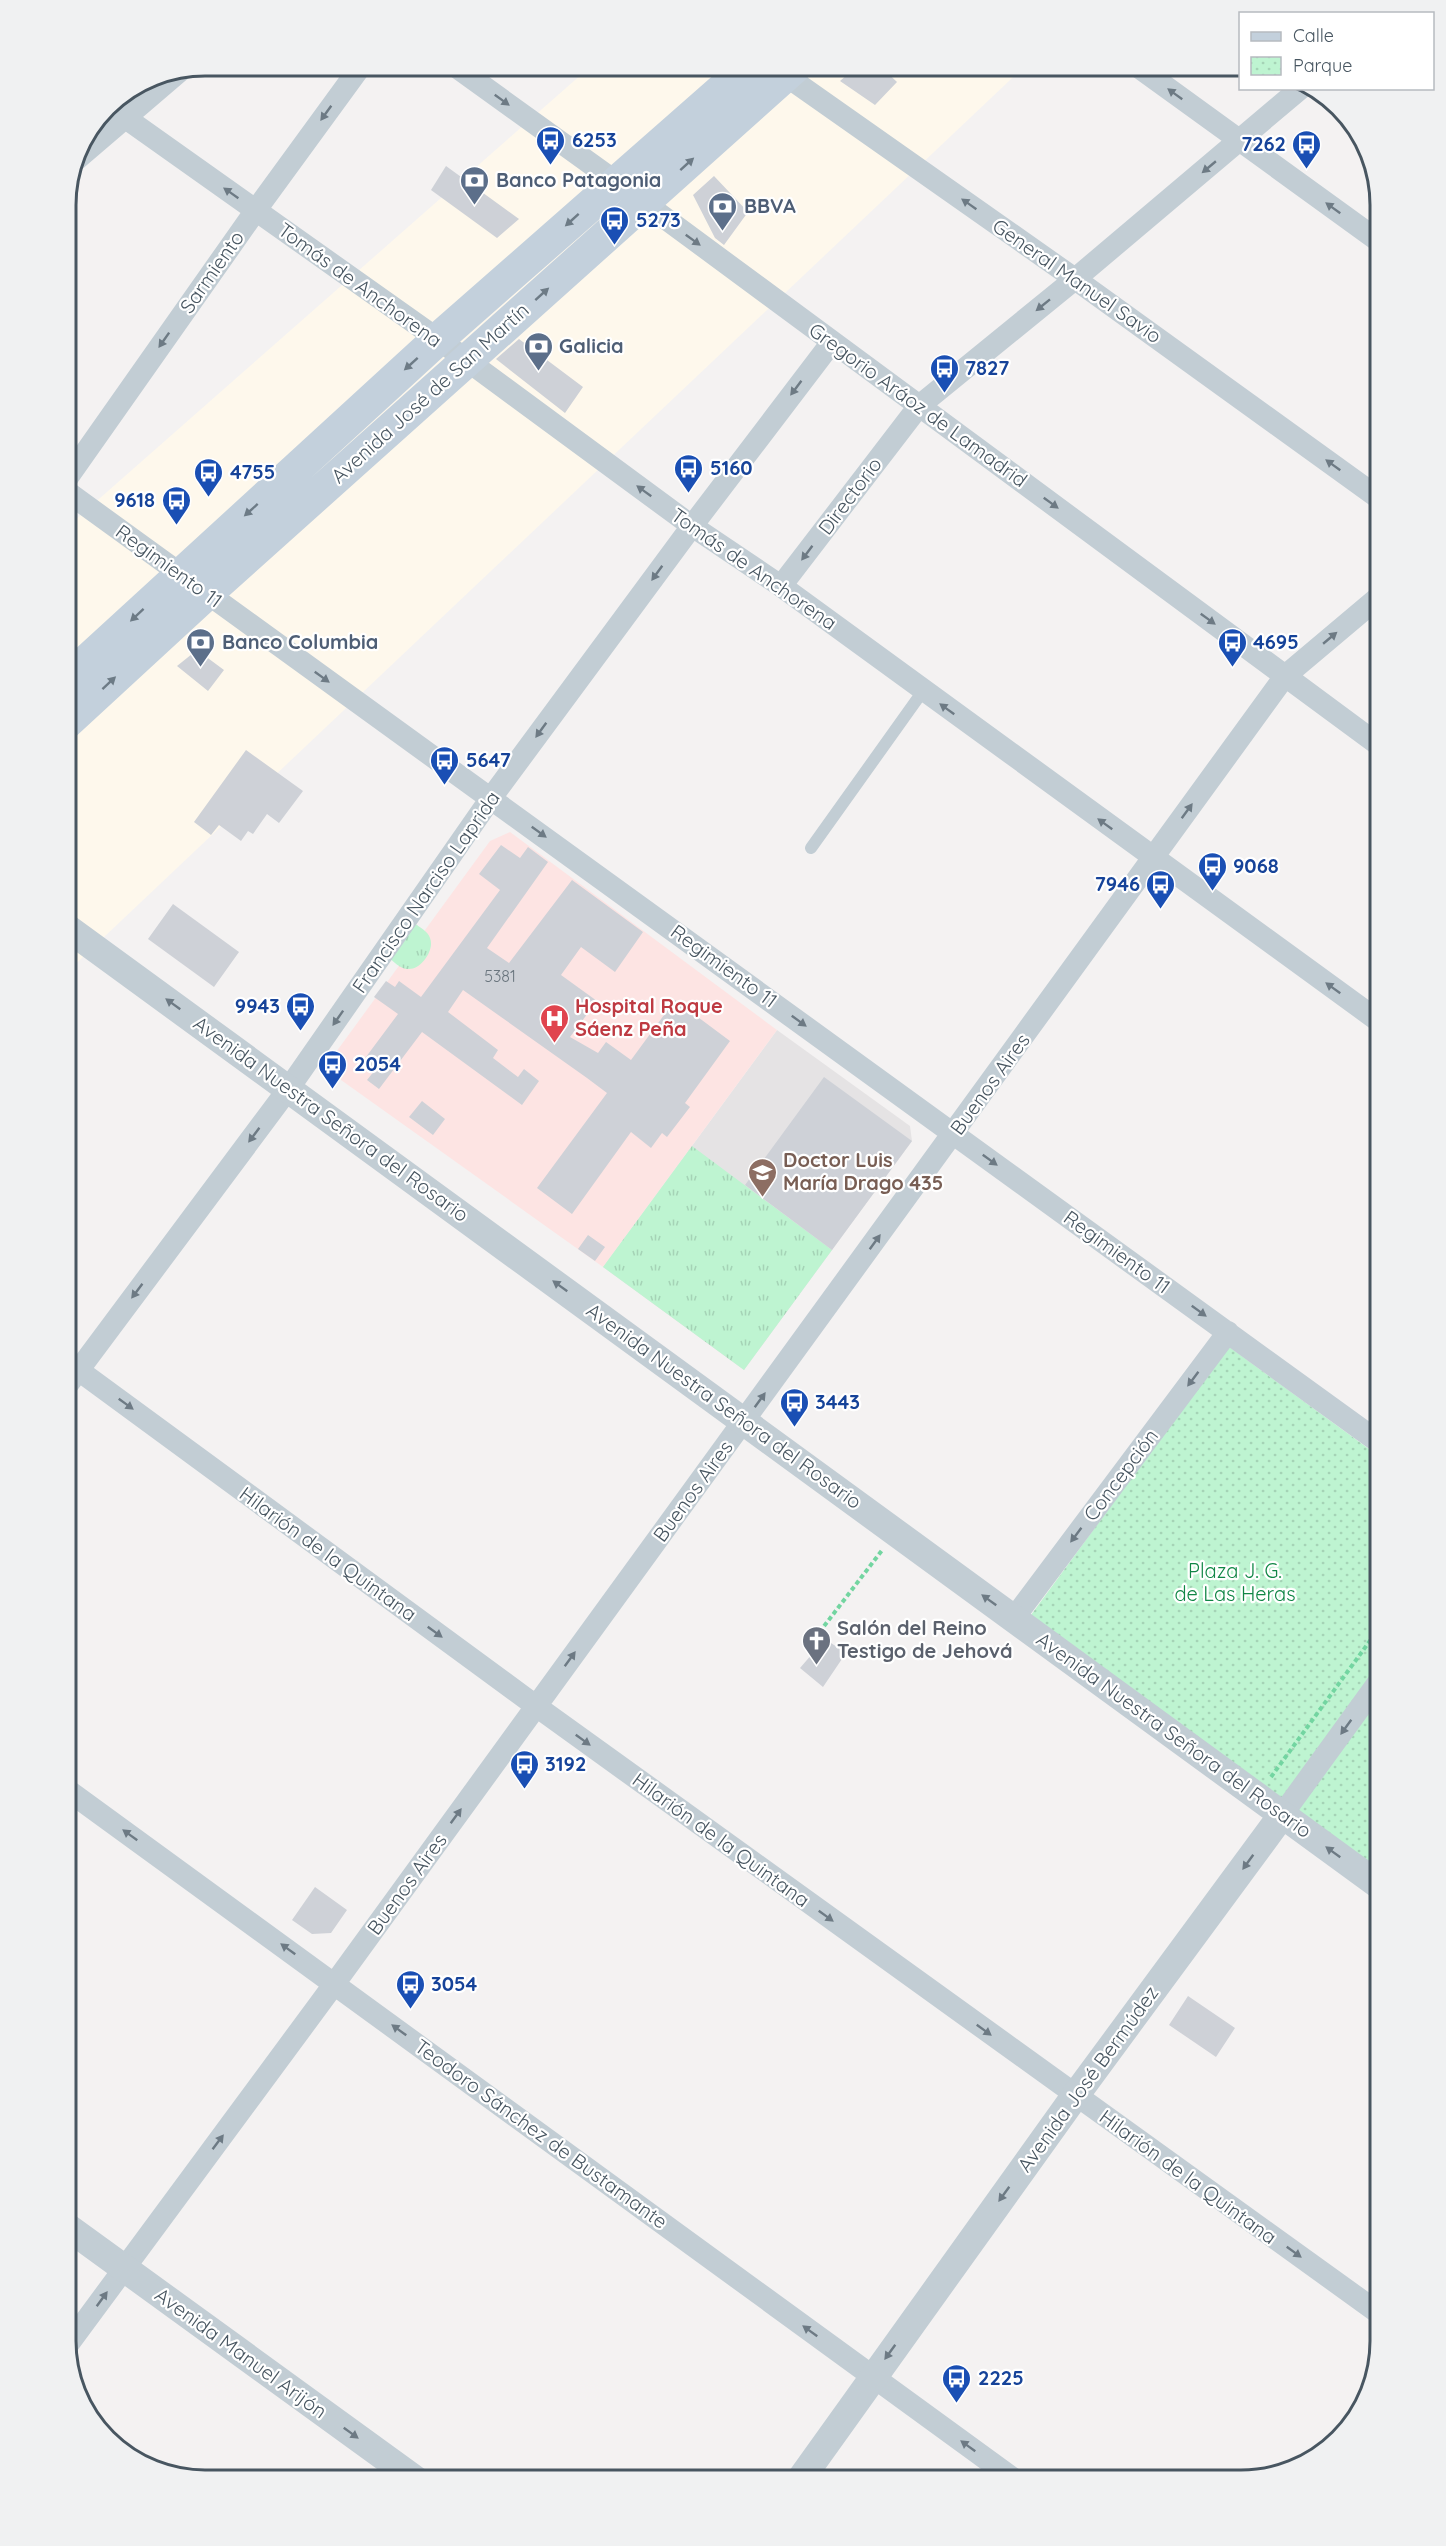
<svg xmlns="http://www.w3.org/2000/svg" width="1446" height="2546" font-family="Quicksand,sans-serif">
  <defs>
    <pattern id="grass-tufts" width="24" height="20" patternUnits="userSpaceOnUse" patternTransform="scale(1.5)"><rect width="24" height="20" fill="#bef4d1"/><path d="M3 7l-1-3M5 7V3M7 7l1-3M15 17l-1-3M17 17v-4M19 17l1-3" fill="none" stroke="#a5d3b6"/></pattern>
    <pattern id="park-dots" width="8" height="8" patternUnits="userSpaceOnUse" patternTransform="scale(1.5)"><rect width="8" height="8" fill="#bef4d1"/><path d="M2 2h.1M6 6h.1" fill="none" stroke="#a5d3b6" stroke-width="1.8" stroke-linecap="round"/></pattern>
  </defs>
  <rect width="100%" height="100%" fill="#f4f2f2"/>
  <path fill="#fef8ec" d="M 591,66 L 1025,66 L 66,973 L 66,528 Z"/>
  <path fill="#e5e3e4" d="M 777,1030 L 910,1126 L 912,1141 L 744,1370 L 603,1267 Z"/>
  <path fill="#fde4e3" d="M 510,832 L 777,1030 L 603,1267 L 334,1075 L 331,1059 L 490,841 Z"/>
  <path fill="url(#grass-tufts)" d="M 413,922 C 419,927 428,931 430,938 C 435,950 421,970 408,969 C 400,969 393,961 388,957 Z
    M 692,1146 L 832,1250 L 744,1370 L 603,1267 Z"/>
  <path fill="url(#park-dots)" d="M 1228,1346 L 1380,1457 L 1380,1871 L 1031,1615 Z"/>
  <path fill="#ced1d7" d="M 842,66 L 880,66 L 897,82 L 875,105 L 840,81 L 848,74 Z
    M 446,166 L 519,219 L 497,238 L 431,190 Z
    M 714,176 L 748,212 L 724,245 L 715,238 L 693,195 Z
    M 519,339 L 583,387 L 565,413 L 496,359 Z
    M 197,650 L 224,670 L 208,691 L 177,666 Z
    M 246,750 L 303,791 L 279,823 L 267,814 L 253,834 L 248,831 L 241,841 L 219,825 L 211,835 L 194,822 Z
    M 501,845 L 520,858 L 528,847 L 548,862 L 487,948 L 509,963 L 572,880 L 643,932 L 615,972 L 581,947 L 561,975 L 597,1001 L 570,1037 L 598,1053 L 606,1042 L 631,1060 L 675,1000 L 730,1041 L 685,1103 L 690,1107 L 667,1137 L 662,1133 L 651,1148 L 631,1132 L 572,1214 L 537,1188 L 607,1093 L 587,1078 L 463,990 L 448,1012 L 498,1050 L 493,1058 L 518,1077 L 524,1069 L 539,1081 L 522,1105 L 422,1032 L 379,1089 L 367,1080 L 375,1070 L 363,1061 L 398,1014 L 374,997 L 386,981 L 395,987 L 399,981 L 421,997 L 500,890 L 479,874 Z
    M 173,904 L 239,952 L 214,987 L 148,939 Z
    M 824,1077 L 912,1141 L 832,1250 L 745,1185 Z
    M 422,1101 L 445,1119 L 433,1135 L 409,1117 Z
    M 588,1235 L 605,1247 L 595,1261 L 578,1249 Z
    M 825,1639 L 846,1653 L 823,1687 L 800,1668 Z
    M 315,1887 L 347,1910 L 331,1933 L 312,1934 L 292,1920 Z
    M 1188,1996 L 1235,2028 L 1216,2057 L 1169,2025 Z"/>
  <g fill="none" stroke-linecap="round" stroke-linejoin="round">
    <path stroke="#73d5a1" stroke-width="4" stroke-dasharray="4.5 3" stroke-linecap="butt" d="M 815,1638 L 883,1549
      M 1271,1777 L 1380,1627"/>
    <path stroke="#c2cdd4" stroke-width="12" d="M 811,848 L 923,691"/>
    <path stroke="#c2cdd4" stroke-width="22" d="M 455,66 L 616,182 L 1380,746
      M 1137,66 L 1380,242
      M 775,68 L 1075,279 L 1380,499
      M 127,119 L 453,350 L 692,526 L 781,586 L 1380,1022
      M 76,160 L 180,71
      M 66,480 L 256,210 L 361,66
      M 66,491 L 1380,1443
      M 781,586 L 919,406 L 1075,279 L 1301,88
      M 66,1361 L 536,1706 L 1380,2314
      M 66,1387 L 289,1088 L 491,798 L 692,526 L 832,342
      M 1014,1618 L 1228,1332
      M 66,1789 L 1015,2480
      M 1282,1815 L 1380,1680
      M 67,2346 L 335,1983 L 1285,676 L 1380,596"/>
    <path stroke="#c2cdd4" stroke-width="28" d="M 66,927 L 1380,1886
      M 66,2226 L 416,2480
      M 800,2480 L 1075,2096 L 1282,1815"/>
    <path stroke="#c3d0dc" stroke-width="33" d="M 66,680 L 437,340 L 749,66
      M 66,723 L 206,594 L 796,66"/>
  </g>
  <defs><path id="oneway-solid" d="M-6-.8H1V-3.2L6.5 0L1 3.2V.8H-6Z" transform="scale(1.5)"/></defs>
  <g fill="#6d7a84">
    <use href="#oneway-solid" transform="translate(1175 94) rotate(-144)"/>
    <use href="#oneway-solid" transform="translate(502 100) rotate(36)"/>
    <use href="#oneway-solid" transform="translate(326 113) rotate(126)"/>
    <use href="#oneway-solid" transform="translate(1209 167) rotate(140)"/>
    <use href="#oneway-solid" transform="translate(231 193) rotate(-145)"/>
    <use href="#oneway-solid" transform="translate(969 204) rotate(-145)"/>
    <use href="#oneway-solid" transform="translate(1333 208) rotate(-144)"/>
    <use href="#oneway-solid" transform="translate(693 240) rotate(36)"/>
    <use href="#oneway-solid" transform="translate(1043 305) rotate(141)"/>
    <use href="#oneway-solid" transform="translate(164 340) rotate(125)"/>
    <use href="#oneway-solid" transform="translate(796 388) rotate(127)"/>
    <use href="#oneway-solid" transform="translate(1333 465) rotate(-144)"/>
    <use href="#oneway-solid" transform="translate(644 491) rotate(-144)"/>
    <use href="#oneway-solid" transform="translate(1051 503) rotate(36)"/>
    <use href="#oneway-solid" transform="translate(807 553) rotate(127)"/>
    <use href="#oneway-solid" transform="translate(657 573) rotate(126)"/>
    <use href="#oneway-solid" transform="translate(1208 619) rotate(36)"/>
    <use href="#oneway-solid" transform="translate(1330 638) rotate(-40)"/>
    <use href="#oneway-solid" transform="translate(322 677) rotate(36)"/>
    <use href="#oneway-solid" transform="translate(947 709) rotate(-144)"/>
    <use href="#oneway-solid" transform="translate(541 730) rotate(126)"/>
    <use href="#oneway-solid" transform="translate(1187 811) rotate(-54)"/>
    <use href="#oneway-solid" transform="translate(1105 824) rotate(-144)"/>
    <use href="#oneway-solid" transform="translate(539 832) rotate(36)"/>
    <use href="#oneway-solid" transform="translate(1333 988) rotate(-144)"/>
    <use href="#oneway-solid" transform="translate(173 1004) rotate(-144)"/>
    <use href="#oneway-solid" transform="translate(338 1018) rotate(125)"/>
    <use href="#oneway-solid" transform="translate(799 1021) rotate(36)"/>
    <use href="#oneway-solid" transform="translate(254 1135) rotate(127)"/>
    <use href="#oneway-solid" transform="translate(990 1160) rotate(36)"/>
    <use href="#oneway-solid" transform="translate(875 1242) rotate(-54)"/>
    <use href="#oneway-solid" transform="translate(560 1286) rotate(-144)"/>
    <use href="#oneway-solid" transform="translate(137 1291) rotate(127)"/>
    <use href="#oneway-solid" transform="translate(1199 1311) rotate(36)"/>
    <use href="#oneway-solid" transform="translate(1193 1379) rotate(127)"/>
    <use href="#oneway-solid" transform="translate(760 1400) rotate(-54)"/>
    <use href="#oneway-solid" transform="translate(126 1404) rotate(36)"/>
    <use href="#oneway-solid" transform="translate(1076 1535) rotate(127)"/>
    <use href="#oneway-solid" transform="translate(989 1600) rotate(-144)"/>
    <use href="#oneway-solid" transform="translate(435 1632) rotate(36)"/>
    <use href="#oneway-solid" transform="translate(570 1659) rotate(-54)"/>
    <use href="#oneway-solid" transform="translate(1346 1727) rotate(126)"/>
    <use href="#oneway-solid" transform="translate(583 1740) rotate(36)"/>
    <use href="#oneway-solid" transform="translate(456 1816) rotate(-54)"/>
    <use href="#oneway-solid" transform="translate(130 1835) rotate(-144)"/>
    <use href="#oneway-solid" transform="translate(1333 1852) rotate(-144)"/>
    <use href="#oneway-solid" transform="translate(1248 1862) rotate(126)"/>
    <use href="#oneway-solid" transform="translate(826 1916) rotate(36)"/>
    <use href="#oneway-solid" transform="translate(288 1949) rotate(-144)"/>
    <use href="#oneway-solid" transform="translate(399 2030) rotate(-144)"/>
    <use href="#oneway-solid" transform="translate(984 2030) rotate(36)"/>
    <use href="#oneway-solid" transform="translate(218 2142) rotate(-53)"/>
    <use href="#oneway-solid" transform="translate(1004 2194) rotate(126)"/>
    <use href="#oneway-solid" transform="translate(1294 2252) rotate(36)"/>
    <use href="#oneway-solid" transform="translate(102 2299) rotate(-54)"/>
    <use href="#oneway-solid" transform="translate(810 2331) rotate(-144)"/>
    <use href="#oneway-solid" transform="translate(890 2352) rotate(126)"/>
    <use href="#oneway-solid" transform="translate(351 2433) rotate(36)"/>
    <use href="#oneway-solid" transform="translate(968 2446) rotate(-144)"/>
  </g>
  <g fill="#6d7b86">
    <use href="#oneway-solid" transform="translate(687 164) rotate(-42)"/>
    <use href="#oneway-solid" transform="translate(572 220) rotate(138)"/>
    <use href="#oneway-solid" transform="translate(542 294) rotate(-42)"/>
    <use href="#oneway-solid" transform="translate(411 364) rotate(138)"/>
    <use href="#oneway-solid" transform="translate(251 510) rotate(138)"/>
    <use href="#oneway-solid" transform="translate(137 615) rotate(137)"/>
    <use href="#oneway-solid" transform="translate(109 683) rotate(-43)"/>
  </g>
  <defs>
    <symbol id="bus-pin" viewBox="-11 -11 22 30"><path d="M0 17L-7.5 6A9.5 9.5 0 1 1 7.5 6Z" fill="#1a4fb4" stroke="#fff"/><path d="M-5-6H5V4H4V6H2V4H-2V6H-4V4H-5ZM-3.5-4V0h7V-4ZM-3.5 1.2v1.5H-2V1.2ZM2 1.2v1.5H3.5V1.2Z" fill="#fff"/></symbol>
    <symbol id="bank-pin" viewBox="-11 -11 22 30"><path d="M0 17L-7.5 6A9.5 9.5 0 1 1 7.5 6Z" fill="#5c6f8a" stroke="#fff"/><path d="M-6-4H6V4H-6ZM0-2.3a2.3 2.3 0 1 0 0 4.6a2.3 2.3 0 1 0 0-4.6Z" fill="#fff"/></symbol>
    <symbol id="hospital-pin" viewBox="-11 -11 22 30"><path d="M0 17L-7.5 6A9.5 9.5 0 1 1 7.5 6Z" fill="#e0444e" stroke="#fff"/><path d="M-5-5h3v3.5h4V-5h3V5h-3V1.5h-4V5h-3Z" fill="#fff"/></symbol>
    <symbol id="university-pin" viewBox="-11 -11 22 30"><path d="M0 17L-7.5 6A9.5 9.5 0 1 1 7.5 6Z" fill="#8d6e63" stroke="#fff"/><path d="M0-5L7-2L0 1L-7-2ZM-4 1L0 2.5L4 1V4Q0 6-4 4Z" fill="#fff"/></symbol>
    <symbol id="church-pin" viewBox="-11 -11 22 30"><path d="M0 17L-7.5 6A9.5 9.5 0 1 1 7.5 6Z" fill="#6b7280" stroke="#fff"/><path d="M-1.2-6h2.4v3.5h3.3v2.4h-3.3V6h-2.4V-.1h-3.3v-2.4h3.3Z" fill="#fff"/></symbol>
  </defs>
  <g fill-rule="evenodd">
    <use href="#bus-pin" x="534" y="124" width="33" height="45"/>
    <use href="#bus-pin" x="1290" y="128" width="33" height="45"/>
    <use href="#bank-pin" x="458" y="164" width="33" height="45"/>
    <use href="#bank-pin" x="706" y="190" width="33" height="45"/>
    <use href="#bus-pin" x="598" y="204" width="33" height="45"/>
    <use href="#bank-pin" x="522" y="330" width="33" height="45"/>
    <use href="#bus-pin" x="928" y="352" width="33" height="45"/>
    <use href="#bus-pin" x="672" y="452" width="33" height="45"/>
    <use href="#bus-pin" x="192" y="456" width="33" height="45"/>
    <use href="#bus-pin" x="160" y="484" width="33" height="45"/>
    <use href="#bank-pin" x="184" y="626" width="33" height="45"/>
    <use href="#bus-pin" x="1216" y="626" width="33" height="45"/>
    <use href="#bus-pin" x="428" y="744" width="33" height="45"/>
    <use href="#bus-pin" x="1196" y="850" width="33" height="45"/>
    <use href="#bus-pin" x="1144" y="868" width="33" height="45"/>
    <use href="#bus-pin" x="284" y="990" width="33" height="45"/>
    <use href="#hospital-pin" x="538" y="1002" width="33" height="45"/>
    <use href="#bus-pin" x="316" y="1048" width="33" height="45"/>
    <use href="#university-pin" x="746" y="1156" width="33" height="45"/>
    <use href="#bus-pin" x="778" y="1386" width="33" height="45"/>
    <use href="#church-pin" x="800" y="1624" width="33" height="45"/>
    <use href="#bus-pin" x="508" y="1748" width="33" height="45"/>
    <use href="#bus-pin" x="394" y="1968" width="33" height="45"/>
    <use href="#bus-pin" x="940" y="2362" width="33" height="45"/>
  </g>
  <g text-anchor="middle" stroke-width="4.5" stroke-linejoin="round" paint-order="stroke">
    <g font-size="16" fill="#6a757e">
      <text x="500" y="982">5381</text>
    </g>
    <g font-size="20" font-weight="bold" fill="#164399" stroke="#fff" text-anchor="start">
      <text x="572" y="147">6253</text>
      <text x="1286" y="151" text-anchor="end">7262</text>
      <text x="636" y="227">5273</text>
      <text x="965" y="375">7827</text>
      <text x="710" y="475">5160</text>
      <text x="230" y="479">4755</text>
      <text x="155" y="507" text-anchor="end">9618</text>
      <text x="1253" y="649">4695</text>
      <text x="466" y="767">5647</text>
      <text x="1233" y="873">9068</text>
      <text x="1140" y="891" text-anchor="end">7946</text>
      <text x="280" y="1013" text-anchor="end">9943</text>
      <text x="354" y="1071">2054</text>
      <text x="815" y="1409">3443</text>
      <text x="545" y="1771">3192</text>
      <text x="431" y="1991">3054</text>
      <text x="978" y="2385">2225</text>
    </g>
    <g font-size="20" font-weight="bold" fill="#4e5e75" stroke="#fff" text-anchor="start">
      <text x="496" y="187">Banco Patagonia</text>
      <text x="744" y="213">BBVA</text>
      <text x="559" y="353">Galicia</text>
      <text x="222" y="649">Banco Columbia</text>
    </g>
    <g font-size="20" fill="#485661" stroke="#fff">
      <text transform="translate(212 272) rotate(-55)" y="7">Sarmiento</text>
      <text transform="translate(1077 281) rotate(35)" y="7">General Manuel Savio</text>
      <text transform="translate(360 285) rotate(36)" y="7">Tomás de Anchorena</text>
      <text transform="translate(430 393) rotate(-42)" y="7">Avenida José de San Martín</text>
      <text transform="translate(918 405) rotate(36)" y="7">Gregorio Aráoz de Lamadrid</text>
      <text transform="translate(850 496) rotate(-53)" y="7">Directorio</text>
      <text transform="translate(169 566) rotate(36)" y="7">Regimiento 11</text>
      <text transform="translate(754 569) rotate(35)" y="7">Tomás de Anchorena</text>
      <text transform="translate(426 892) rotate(-55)" y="7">Francisco Narciso Laprida</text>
      <text transform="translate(724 966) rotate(36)" y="7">Regimiento 11</text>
      <text transform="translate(990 1084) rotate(-54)" y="7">Buenos Aires</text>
      <text transform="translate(331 1119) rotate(36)" y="7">Avenida Nuestra Señora del Rosario</text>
      <text transform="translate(1117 1252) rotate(36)" y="7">Regimiento 11</text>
      <text transform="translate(724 1406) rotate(36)" y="7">Avenida Nuestra Señora del Rosario</text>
      <text transform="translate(1121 1475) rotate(-53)" y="7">Concepción</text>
      <text transform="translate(693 1491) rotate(-54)" y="7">Buenos Aires</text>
      <text transform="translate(328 1554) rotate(36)" y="7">Hilarión de la Quintana</text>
      <text transform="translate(1174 1735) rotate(36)" y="7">Avenida Nuestra Señora del Rosario</text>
      <text transform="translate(721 1840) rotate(36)" y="7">Hilarión de la Quintana</text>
      <text transform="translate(407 1884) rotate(-54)" y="7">Buenos Aires</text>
      <text transform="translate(1088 2079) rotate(-54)" y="7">Avenida José Bermúdez</text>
      <text transform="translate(541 2134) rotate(36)" y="7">Teodoro Sánchez de Bustamante</text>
      <text transform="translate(1188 2177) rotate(36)" y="7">Hilarión de la Quintana</text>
      <text transform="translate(241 2353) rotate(36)" y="7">Avenida Manuel Arijón</text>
    </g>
    <g font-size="20" font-weight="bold" fill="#be3a42" stroke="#fff" text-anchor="start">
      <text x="575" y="1013">Hospital Roque<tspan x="575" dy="23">Sáenz Peña</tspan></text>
    </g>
    <g font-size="20" font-weight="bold" fill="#785e54" stroke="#fff" text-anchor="start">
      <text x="783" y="1167">Doctor Luis<tspan x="783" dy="23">María Drago 435</tspan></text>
    </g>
    <g font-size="20" fill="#108645" stroke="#fff">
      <text x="1235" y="1578">Plaza J. G.<tspan x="1235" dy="23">de Las Heras</tspan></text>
    </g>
    <g font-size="20" font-weight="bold" fill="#5b616d" stroke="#fff" text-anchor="start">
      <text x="837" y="1635">Salón del Reino<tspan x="837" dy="23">Testigo de Jehová</tspan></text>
    </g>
  </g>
  <path d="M0 0H1446V2546H0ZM205 76H1241A129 129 0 0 1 1370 205V2341A129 129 0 0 1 1241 2470H205A129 129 0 0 1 76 2341V205A129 129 0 0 1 205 76Z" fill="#f0f1f2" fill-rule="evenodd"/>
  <path fill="none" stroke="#485661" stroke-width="3" d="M205 76H1241A129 129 0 0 1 1370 205V2341A129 129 0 0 1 1241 2470H205A129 129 0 0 1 76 2341V205A129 129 0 0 1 205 76Z"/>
  <rect x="1239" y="12" width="195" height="78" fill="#ffffff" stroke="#b6bbc0" stroke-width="1.5"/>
  <rect x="1251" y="32" width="30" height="9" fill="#c3d0dc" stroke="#b6bbc0" stroke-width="1.5"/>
  <text x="1293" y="42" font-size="18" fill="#485661">Calle</text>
  <rect x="1251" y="57" width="30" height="18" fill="url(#park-dots)" stroke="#b6bbc0" stroke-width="1.5"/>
  <text x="1293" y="72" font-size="18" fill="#485661">Parque</text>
</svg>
